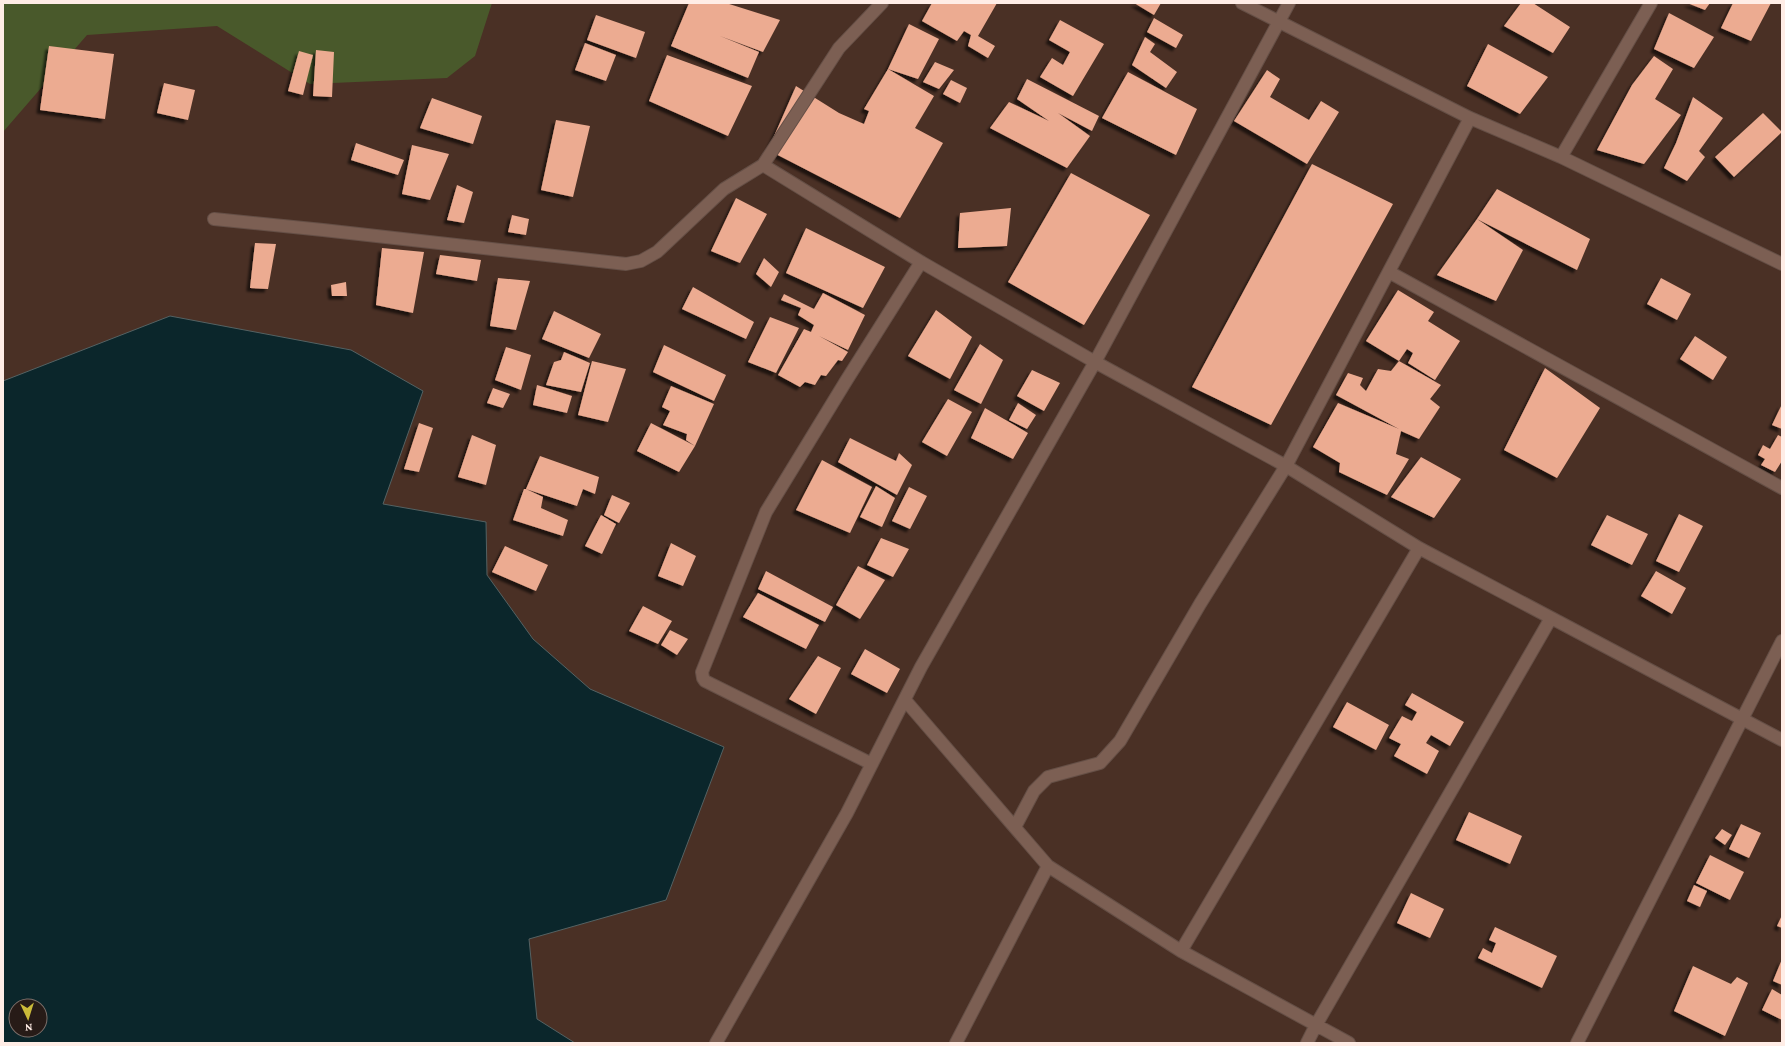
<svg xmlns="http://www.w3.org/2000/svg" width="1785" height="1046" font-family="'Crimson Pro',serif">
  <defs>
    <filter id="shadow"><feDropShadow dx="-3.5" dy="3.5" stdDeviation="1" flood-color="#0009"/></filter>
  </defs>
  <rect width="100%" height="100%" fill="#4a3025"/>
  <path fill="#49592b" d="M 3,3 L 492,3 L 475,56 L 447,78 L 310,84 L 217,26 L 87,35 L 3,132 Z"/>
  <path fill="#0b262b" stroke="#546263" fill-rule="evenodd" d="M 170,316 L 351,350 L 423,391 L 383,504 L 486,522 L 487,575 L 533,639 L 590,689 L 724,747 L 666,900 L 529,939 L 537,1019 L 575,1043 L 3,1043 L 3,381 ZM 16,1006 L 40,1006 L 40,1030 L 16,1030 Z"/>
  <path fill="#ecab91" filter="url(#shadow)" d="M 689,3 L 726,3 L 780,20 L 763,52 L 720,36 L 759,52 L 748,78 L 671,46 Z
    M 932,3 L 997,3 L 978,36 L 995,46 L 988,58 L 968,46 L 971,35 L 964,31 L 957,41 L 922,21 Z
    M 1134,3 L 1161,3 L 1154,15 Z
    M 1521,3 L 1533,3 L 1570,27 L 1553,53 L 1504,26 Z
    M 1687,3 L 1710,3 L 1705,10 Z
    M 1733,3 L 1771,3 L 1751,41 L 1721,28 Z
    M 1669,13 L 1714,37 L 1694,68 L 1654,49 Z
    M 596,15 L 645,32 L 636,58 L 587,40 Z
    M 1154,18 L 1183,35 L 1176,48 L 1147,32 Z
    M 1060,20 L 1104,44 L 1073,96 L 1040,77 L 1052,58 L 1063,65 L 1070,52 L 1049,40 Z
    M 909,24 L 939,39 L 918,79 L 888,69 L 934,96 L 915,128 L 943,143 L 900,218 L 768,150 L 796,86 L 839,113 L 864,124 L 869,111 L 864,109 L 888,69 Z
    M 1145,37 L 1155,44 L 1150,52 L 1177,72 L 1166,88 L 1132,65 Z
    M 585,43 L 616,55 L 606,81 L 575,70 Z
    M 1488,44 L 1548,77 L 1520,114 L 1467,86 Z
    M 49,46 L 114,54 L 105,119 L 40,110 Z
    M 316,50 L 334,52 L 332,97 L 313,96 Z
    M 299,51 L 313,55 L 303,95 L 288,91 Z
    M 667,55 L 752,86 L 728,136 L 649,101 Z
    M 1654,56 L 1673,69 L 1655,99 L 1681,115 L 1644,164 L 1597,150 L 1632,85 Z
    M 935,62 L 954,70 L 939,89 L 923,82 Z
    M 1267,70 L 1280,79 L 1270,97 L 1309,120 L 1321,101 L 1339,112 L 1307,164 L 1234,121 Z
    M 1128,72 L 1197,109 L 1176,155 L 1102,118 Z
    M 1027,79 L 1099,116 L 1092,131 L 1058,113 L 1090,136 L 1067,168 L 990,128 L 1009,102 L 1049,121 L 1017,99 Z
    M 951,80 L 967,88 L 960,103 L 943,94 Z
    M 164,83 L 195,90 L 188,120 L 157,113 Z
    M 1693,97 L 1723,118 L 1699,151 L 1705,157 L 1687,181 L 1664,168 L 1676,143 Z
    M 432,98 L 482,116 L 473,144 L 420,128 Z
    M 1763,113 L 1782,132 L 1734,177 L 1715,157 Z
    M 556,120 L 590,126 L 573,197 L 541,190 Z
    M 356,143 L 404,160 L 398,175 L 351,160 Z
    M 412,145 L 449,154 L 430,200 L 402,194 Z
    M 1312,164 L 1393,204 L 1271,425 L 1192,387 Z
    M 1071,173 L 1150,215 L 1084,325 L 1008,282 Z
    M 457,185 L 473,192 L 464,223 L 447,220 Z
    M 1497,189 L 1590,239 L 1577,270 L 1477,219 Z
    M 736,198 L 767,214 L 740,263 L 711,251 Z
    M 1011,208 L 1007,246 L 958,248 L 960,213 Z
    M 512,215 L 529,219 L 526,235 L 508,232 Z
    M 1477,219 L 1523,250 L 1496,301 L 1437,275 Z
    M 806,228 L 885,267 L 863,308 L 786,273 Z
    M 255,243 L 276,244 L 268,289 L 250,288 Z
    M 382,248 L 424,252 L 413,313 L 376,305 Z
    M 440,255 L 481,260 L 477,281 L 436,274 Z
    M 764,258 L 779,272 L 771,287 L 756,274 Z
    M 498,278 L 530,281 L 516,330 L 490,326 Z
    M 1661,278 L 1691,294 L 1677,320 L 1647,304 Z
    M 346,282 L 347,296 L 332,296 L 331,285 Z
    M 693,287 L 754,322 L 746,339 L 682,309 Z
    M 1398,290 L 1434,312 L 1428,321 L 1460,341 L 1435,380 L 1408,363 L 1413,353 L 1407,349 L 1399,361 L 1366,341 Z
    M 823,293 L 865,315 L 848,350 L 819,336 L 848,352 L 842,361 L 838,360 L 826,376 L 821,375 L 815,385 L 805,382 L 800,387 L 778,375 L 804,329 L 811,332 L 814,325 L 798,315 L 801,308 L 781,300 L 784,294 L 814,309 Z
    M 936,310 L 972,337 L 950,379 L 908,356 Z
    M 554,311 L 601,334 L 589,358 L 542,339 Z
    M 770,317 L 799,328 L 776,373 L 748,362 Z
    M 1695,336 L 1727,357 L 1713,380 L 1680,359 Z
    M 980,344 L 1003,360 L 981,404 L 954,390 Z
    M 664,345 L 726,375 L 714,401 L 653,372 Z
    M 506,347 L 531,355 L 521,390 L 495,380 Z
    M 564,352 L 590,363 L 581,392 L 546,385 L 554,362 L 561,360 Z
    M 592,361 L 626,369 L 608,422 L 578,415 Z
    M 1399,361 L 1441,385 L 1430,399 L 1440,407 L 1419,439 L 1401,431 L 1396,454 L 1409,459 L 1387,495 L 1339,472 L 1340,463 L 1313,447 L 1338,403 L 1399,429 L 1336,395 L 1348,373 L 1363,378 L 1360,385 L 1366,391 L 1378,369 L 1391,371 Z
    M 1545,368 L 1600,408 L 1557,478 L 1504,450 Z
    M 1032,370 L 1060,383 L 1044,411 L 1017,396 Z
    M 537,385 L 572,396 L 567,413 L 533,405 Z
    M 671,386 L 714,404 L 695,446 L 686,440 L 687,434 L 663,425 L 670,411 L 662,407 Z
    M 493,388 L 510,394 L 503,408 L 487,403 Z
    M 948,399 L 972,412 L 947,456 L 922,442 Z
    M 1018,403 L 1036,415 L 1027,429 L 1009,420 Z
    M 1782,404 L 1782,429 L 1772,425 Z
    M 985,408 L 1028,433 L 1013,459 L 971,438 Z
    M 419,423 L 433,428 L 419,472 L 404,469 Z
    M 651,423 L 695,446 L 679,472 L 637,451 Z
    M 472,435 L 496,445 L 486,485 L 458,477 Z
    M 1778,435 L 1782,437 L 1782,461 L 1775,472 L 1761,465 L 1765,459 L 1758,455 L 1763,445 L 1770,449 Z
    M 850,438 L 896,461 L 899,453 L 912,465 L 897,495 L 838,462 Z
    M 540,456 L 599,477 L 595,494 L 583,489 L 577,506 L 526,489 L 543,497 L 541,508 L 568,520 L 563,536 L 513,520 L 524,489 L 526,489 Z
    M 1421,457 L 1461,479 L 1434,518 L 1391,497 Z
    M 822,460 L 872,487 L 850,533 L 796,510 Z
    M 876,486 L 895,498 L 882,527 L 860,517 Z
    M 909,487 L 927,496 L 910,529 L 892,521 Z
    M 612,495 L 630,503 L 619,523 L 604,515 Z
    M 1679,514 L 1703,526 L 1679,572 L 1656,561 Z
    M 601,515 L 616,524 L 602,554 L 585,546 Z
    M 1607,515 L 1648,534 L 1632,565 L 1591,545 Z
    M 881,538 L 909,549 L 893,577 L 867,565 Z
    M 671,543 L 696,556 L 683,586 L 658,576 Z
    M 505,546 L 548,565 L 536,591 L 492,572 Z
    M 858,566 L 885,580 L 860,619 L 836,605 Z
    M 766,571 L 833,607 L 825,622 L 758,589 Z
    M 1656,571 L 1686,588 L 1672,614 L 1641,596 Z
    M 758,593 L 819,625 L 806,649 L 743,617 Z
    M 643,606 L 672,621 L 658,644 L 629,631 Z
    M 670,630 L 688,639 L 677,655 L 661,645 Z
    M 865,649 L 900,669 L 887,693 L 851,674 Z
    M 818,656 L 841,668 L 816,714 L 789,699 Z
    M 1412,693 L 1464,722 L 1450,746 L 1431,735 L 1426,743 L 1439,751 L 1427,774 L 1394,756 L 1401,744 L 1389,738 L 1402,716 L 1412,721 L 1417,712 L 1405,705 Z
    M 1347,702 L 1389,725 L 1376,750 L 1333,727 Z
    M 1469,812 L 1522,836 L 1510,864 L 1456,840 Z
    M 1741,824 L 1761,833 L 1749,858 L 1729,849 Z
    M 1722,829 L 1732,835 L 1725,845 L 1715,838 Z
    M 1710,855 L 1744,872 L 1730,900 L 1696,883 Z
    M 1694,885 L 1707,891 L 1700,907 L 1687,901 Z
    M 1411,893 L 1444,909 L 1430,938 L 1397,923 Z
    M 1782,915 L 1782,928 L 1777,926 Z
    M 1495,927 L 1557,956 L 1542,988 L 1478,958 L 1483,948 L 1492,953 L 1496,943 L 1489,940 Z
    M 1782,959 L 1782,985 L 1773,981 Z
    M 1693,966 L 1731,984 L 1737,977 L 1748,983 L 1725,1036 L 1674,1011 Z
    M 1772,989 L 1782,995 L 1782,1020 L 1762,1010 Z"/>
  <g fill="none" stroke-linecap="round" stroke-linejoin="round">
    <defs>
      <path id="minor" d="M 1242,3 L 1470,118 L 1561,157 L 1782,264
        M 1561,157 L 1651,3
        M 763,165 L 921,262 L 1095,362 L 1286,466 L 1419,548 L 1782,740
        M 214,219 L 323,230 L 626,264 L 641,261 L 657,252 L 724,189 L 763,165 L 839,48 L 882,3
        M 1389,272 L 1782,488
        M 905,700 L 1048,866 L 1181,951 L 1349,1043
        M 872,764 L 705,681 L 703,678 L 702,672 L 766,512 L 846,381 L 921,262
        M 1015,827 L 1034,791 L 1048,777 L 1100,763 L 1120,741 L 1200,604 L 1286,466 L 1470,118
        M 1181,951 L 1419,548
        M 716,1043 L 847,813 L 921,667 L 1095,362 L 1289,3
        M 956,1043 L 1048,866
        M 1307,1043 L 1316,1025 L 1551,618
        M 1577,1043 L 1782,641"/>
    </defs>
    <use href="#minor" stroke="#654f46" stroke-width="14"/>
    <use href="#minor" stroke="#7c5f53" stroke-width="12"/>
  </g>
  <rect width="1785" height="1046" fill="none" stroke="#ffede6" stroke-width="8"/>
  <g transform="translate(28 1018) rotate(176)"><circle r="19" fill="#271b17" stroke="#7d6f6a"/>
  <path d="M0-3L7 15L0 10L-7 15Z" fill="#cbba39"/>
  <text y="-6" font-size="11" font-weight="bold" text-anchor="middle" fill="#ffede6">N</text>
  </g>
</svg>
